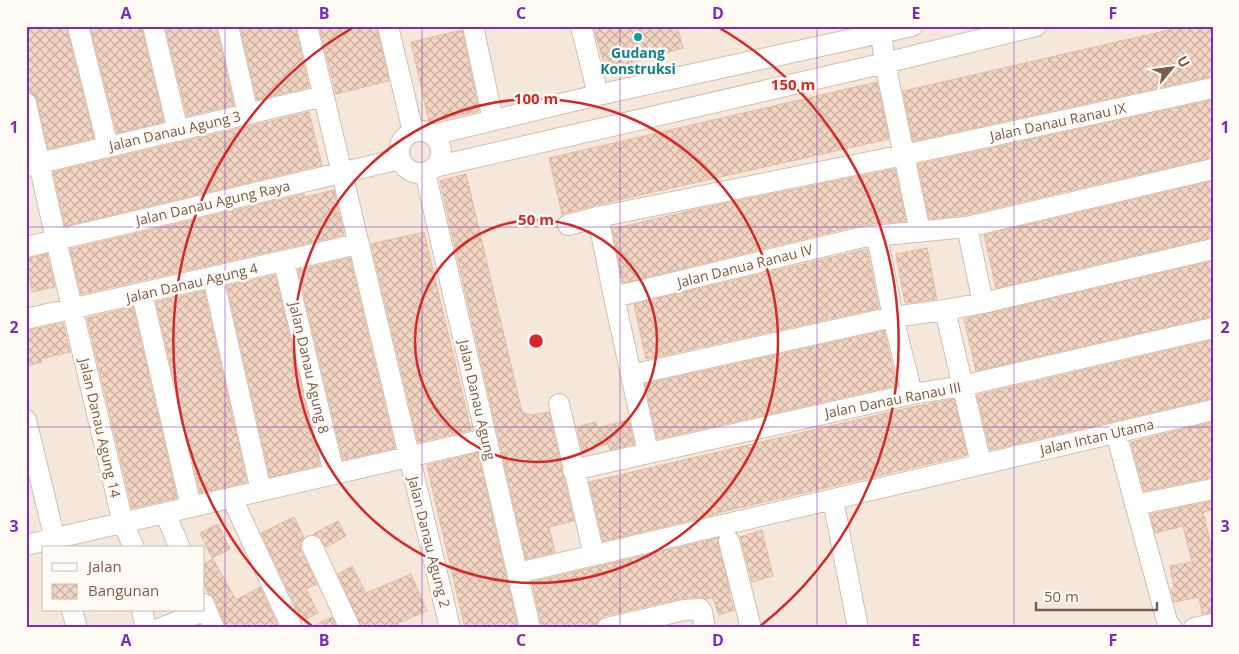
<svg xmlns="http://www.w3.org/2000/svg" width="1239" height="654" font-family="'Open Sans',sans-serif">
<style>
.residential{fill:#f5e8da;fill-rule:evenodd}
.building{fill:url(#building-cross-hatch);stroke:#e6bba3}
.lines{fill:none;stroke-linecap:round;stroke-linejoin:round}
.minor-casing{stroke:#d1beb0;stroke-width:22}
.minor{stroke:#fff;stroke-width:20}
.grid{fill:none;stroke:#7b2cbf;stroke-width:1;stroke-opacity:0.55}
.ring{fill:none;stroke:#d62828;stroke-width:2.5}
.culture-dot{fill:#0f9aa8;stroke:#fffaf3;stroke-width:2}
.labels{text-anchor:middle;stroke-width:5;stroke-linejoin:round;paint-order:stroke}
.culture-label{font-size:14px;font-weight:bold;fill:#0d838f;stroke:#fffaf3}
.street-label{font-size:14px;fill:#7a5c4d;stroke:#fffaf3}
.centre{fill:#d62828;stroke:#fffaf3;stroke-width:2.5}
.ring-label{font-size:15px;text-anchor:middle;font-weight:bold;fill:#d62828;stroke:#fffaf3;stroke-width:5;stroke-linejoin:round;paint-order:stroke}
.neatline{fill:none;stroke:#7b2cbf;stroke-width:2}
.grid-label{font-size:16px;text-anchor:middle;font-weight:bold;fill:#7b2cbf}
</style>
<defs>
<pattern id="building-cross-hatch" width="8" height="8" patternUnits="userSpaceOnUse" patternTransform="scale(1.25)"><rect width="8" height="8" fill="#f3d5c3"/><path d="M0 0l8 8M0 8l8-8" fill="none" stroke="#cab0a1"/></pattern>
</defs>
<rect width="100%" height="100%" fill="#fdf6ec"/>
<!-- residential -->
<path class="residential" d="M26,26H1213V628H26ZM44,548H204V610H44Z"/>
<!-- building -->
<path class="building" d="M26,26H66L94,138L48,149L37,100L34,95L26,91Z
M90,26H141L164,122L117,133Z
M165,26H216L234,105L187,116Z
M240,26H295L309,87L257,100Z
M319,26H376L389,81L336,94Z
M593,26H677L683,48L606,70Z
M1186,26H1213V76L913,141L903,91Z
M462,30L479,111L429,122L411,42Z
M877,82L889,139L596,205L562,214L549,158Z
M1213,100V157L965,215L929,219L918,164Z
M309,112L322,165L65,226L53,172Z
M895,169L906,221L860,225L623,283L612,229L702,208Z
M466,174L522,412L531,415L549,412L574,521L549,527L555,552L526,559L440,181Z
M1213,181V237L996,288L984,235Z
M334,190L344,235L81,294L70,249L304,194L305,197Z
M424,232L471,430L418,442L371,244Z
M927,248L937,299L905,303L896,254Z
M867,249L879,308L646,359L634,304Z
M47,254L55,287L32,292L26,259Z
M350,258L395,448L343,460L298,270Z
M1213,261V316L976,371L964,319Z
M275,275L320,465L270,477L227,286Z
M204,291L247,482L200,493L156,302Z
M133,307L177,498L132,508L87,318Z
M63,323L70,352L41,359L42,362L26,366V331Z
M884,331L897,385L657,439L645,384Z
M1213,340V398L990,450L977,395Z
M954,399L967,455L717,513V514L603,541L589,482L912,407Z
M629,420L634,444L610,450L608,444L582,451L577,427L596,422L597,428Z
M1213,422V477L1144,491L1131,442Z
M478,453L518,628H465L434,496L427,465Z
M1213,501V510L1203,512L1213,553V612L1202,614L1199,597L1174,602L1171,589L1174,588L1170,566L1192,562L1183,526L1155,533L1150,514Z
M294,517L304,537L300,544L301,551L317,584L306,589L318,613L302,621L261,533Z
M338,521L346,536L326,547L319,537L313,534Z
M218,524L230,549L212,558L200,533Z
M762,530L773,576L752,582L740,537Z
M718,538L730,594H729L734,610L719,615L713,598L706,599L699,597L683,598L604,616L599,620L596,625L584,628H542L532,582Z
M213,559L236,600L260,587L279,628H226L215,599L209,594L204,583V564Z
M352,566L366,593L411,574L427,611L398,623L400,628H362L338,574Z
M332,617L337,628H309Z"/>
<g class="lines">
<defs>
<path id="minor" d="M78,26L108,147
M153,26L178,131
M228,26L248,114
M307,26L450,628
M388,26L413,132
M473,26L493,120
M581,26L598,95
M881,34L885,63L920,232
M26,103L56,240L123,523L134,548
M399 152a21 21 0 1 1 42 0a21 21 0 1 1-42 0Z
M432,135L598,95L912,26
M27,166L324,96
M434,167L885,63L1036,26
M425,172L530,628
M598,217L614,297L648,452
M568,225L598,217L904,155L1213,88
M967,227L983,303
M877,236L893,317L912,394
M26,247L400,159
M284,262L334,474
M213,277L261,491
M142,294L191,507
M614,297L863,237L967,227L1213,169
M945,310L981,464
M26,319L358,244
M631,375L893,317L945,310L983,303L1213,249
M559,404L594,555
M26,420L57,548
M1116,433L1167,621L1172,628
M573,470L912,394L962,386L1213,328
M232,498L292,628
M833,500L858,628
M1135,505L1213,489
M165,513L180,548
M729,541L751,628
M26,545L486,439
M312,546L350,628
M518,573L1213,410
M204,604L214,628
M72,610L77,628
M142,610L146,628
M161,628L201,612
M607,628L684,610L700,609L702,612L705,628
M1194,628L1213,624"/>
</defs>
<!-- minor casing -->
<use href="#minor" class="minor-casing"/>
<!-- minor -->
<use href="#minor" class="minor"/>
</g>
<!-- grid -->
<path class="grid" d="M225,26V628M422,26V628M620,26V628M817,26V628M1014,26V628M26,227H1213M26,427H1213"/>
<!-- distance rings -->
<g class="ring">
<circle cx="536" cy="341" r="121"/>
<circle cx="536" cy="341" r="242"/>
<path d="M313 627A363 363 0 0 1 354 27M718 27A363 363 0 0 1 759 627"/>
</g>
<!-- markers -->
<circle class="culture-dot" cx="638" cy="37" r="5"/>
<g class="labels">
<!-- culture labels -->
<g class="culture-label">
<text x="638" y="58">Gudang<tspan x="638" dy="16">Konstruksi</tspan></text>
</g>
<!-- street labels -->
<g class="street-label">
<text transform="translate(1058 122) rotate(-12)" y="5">Jalan Danau Ranau IX</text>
<text transform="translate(175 131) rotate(-13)" y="5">Jalan Danau Agung 3</text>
<text transform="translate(213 203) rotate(-13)" y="5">Jalan Danau Agung Raya</text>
<text transform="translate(745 266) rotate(-14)" y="5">Jalan Danua Ranau IV</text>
<text transform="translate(192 283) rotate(-13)" y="5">Jalan Danau Agung 4</text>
<text transform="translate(309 368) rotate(77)" y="5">Jalan Danau Agung 8</text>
<text transform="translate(477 400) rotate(77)" y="5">Jalan Danau Agung</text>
<text transform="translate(893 400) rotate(-11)" y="5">Jalan Danau Ranau III</text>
<text transform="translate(100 428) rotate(77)" y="5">Jalan Danau Agung 14</text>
<text transform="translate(1097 437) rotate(-13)" y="5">Jalan Intan Utama</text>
<text transform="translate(429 542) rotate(76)" y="5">Jalan Danau Agung 2</text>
</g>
</g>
<circle cx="536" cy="341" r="8" class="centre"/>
<g class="ring-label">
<text x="793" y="90">150 m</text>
<text x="536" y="104">100 m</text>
<text x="536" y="225">50 m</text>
</g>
<!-- border -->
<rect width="1239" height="654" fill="none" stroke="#fffaf3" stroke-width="55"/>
<!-- legend -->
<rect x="42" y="546" width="162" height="65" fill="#fffaf3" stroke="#cabbb1"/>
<rect x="52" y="563" width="25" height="8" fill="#ffffff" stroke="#cabbb1"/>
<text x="88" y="572" font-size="15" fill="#7a5c4d">Jalan</text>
<rect x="52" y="584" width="25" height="15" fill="url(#building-cross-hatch)" stroke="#cabbb1"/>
<text x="88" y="596" font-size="15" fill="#7a5c4d">Bangunan</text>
<!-- north arrow -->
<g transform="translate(1172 68) rotate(61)" stroke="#fffaf3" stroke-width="4" paint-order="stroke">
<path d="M0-4L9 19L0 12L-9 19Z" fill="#7a5c4d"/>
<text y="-8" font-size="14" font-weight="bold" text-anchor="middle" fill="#7a5c4d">U</text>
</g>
<!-- scale -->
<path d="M1036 602v8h121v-8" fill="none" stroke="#7a5c4d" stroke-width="2.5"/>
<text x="1044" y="602" font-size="15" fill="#7a5c4d" stroke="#fffaf3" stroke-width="4" paint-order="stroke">50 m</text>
<rect x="28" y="28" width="1184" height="598" class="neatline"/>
<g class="grid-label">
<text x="126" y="19">A</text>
<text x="324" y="19">B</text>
<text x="521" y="19">C</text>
<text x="718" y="19">D</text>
<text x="916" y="19">E</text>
<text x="1113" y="19">F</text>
<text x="14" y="133">1</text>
<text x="1225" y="133">1</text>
<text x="14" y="333">2</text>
<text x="1225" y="333">2</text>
<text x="14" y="532">3</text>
<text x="1225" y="532">3</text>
<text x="126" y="646">A</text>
<text x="324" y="646">B</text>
<text x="521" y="646">C</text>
<text x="718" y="646">D</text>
<text x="916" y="646">E</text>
<text x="1113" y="646">F</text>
</g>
</svg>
